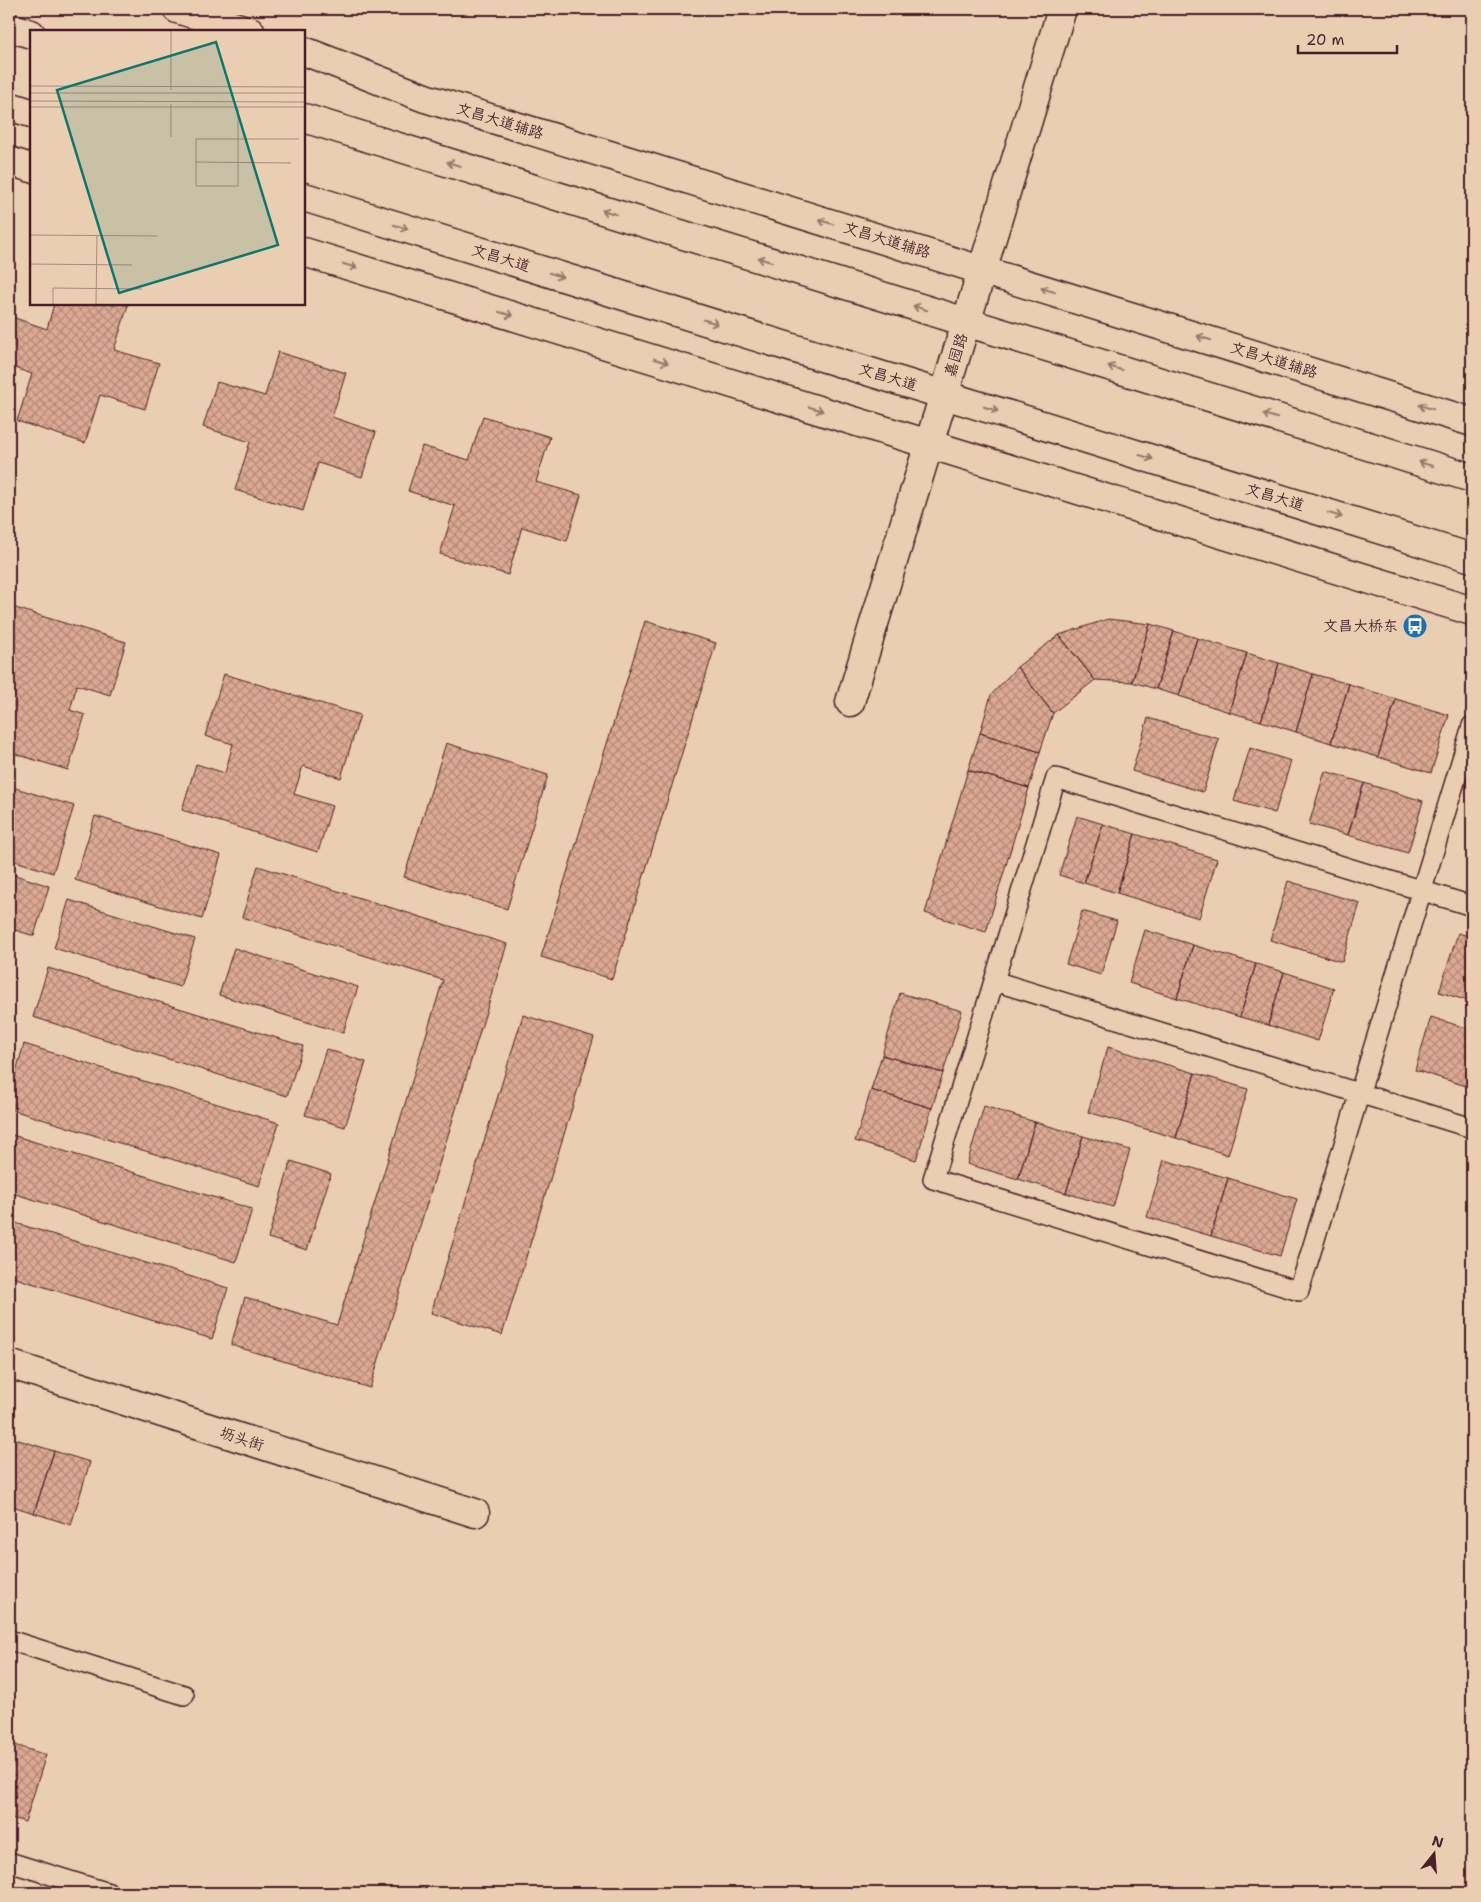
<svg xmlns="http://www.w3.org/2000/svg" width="1481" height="1902" font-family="'Shantell Sans','LXGW WenKai TC',sans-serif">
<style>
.building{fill:url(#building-cross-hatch);stroke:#4a1f2b}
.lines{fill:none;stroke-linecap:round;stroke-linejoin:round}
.lane-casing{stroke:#4a1f2b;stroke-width:22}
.street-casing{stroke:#4a1f2b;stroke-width:31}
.secondary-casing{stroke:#4a1f2b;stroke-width:31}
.primary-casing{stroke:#4a1f2b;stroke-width:31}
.lane{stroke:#eaceb1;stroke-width:19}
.street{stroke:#eaceb1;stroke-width:28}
.secondary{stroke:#eaceb1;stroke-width:28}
.primary{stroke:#eaceb1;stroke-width:28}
.oneway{stroke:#9a766e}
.labels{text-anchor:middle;stroke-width:5;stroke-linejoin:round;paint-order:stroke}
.street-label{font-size:15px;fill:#4a1f2b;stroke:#eaceb1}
.poi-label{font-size:15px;fill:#4a1f2b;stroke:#eaceb1;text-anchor:end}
.inset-road{fill:none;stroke:#aa887b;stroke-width:1}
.view{fill:#0f766e;fill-opacity:0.15;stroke:#0f766e;stroke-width:2.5}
.inset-edge{fill:none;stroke:#4a1f2b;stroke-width:2.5}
</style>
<defs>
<pattern id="building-cross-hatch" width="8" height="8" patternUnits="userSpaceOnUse" patternTransform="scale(1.25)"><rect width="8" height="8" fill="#dba992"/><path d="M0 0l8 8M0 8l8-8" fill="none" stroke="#b48977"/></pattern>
</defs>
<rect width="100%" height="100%" fill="#eaceb1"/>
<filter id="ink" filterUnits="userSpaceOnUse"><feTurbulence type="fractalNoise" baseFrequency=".02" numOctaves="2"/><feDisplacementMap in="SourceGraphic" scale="10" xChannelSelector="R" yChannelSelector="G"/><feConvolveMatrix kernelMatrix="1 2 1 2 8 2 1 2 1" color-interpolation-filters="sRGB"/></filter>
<g filter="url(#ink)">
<!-- building -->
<path class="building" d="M54,304H122L128,305L114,350L159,363L145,409L100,395L85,443L17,421L32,374L9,366V316L47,329Z
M278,352L346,373L332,417L376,432L362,477L318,463L303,511L235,490L250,442L203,427L217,382L265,396Z
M483,416L550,437L536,482L581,495L567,541L522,527L508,575L440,554L455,506L408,491L422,446L469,460Z
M9,606L126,642L110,695L77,685L70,710L85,715L68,770L9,752Z
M1108,619L1150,624L1132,682L1095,680L1059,635Z
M645,621L716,643L612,979L541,957Z
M1150,624L1174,631L1156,689L1132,682Z
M1174,631L1197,638L1179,696L1156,689Z
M1059,635L1095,680L1053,713L1017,667Z
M1197,638L1247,653L1229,712L1179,696Z
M1247,653L1279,663L1261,721L1229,712Z
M1279,663L1313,674L1296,732L1261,721Z
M1017,667L1053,713L1040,752L980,733L991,695Z
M224,674L360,715L341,778L303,766L294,794L332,806L318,852L182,810L196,764L225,773L233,744L205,736Z
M1313,674L1349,684L1331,743L1296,732Z
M1349,684L1396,699L1378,757L1331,743Z
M1396,699L1449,715L1431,773L1378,757Z
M1148,718L1219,739L1203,792L1132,771Z
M980,733L1040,752L1029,788L968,770Z
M446,743L548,775L507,909L404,877Z
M1250,748L1291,761L1275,813L1234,801Z
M968,770L1029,788L986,932L925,913Z
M1325,771L1364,783L1348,835L1309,824Z
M1364,783L1423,801L1408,853L1348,835Z
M9,786L74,806L53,873L9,859V831L11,824L9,823Z
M95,816L221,855L202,919L75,880Z
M1077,816L1103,824L1084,883L1059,875Z
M1103,824L1135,834L1117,893L1084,883Z
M1135,834L1217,859L1199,918L1117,893Z
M258,866L507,944L370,1388L231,1345L245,1297L337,1325L443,980L242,917Z
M9,873L49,886L34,936L9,928Z
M1288,881L1360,903L1342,962L1270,940Z
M69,900L195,939L180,987L54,948Z
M1082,911L1117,921L1101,975L1066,964Z
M1145,930L1193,945L1177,998L1129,983Z
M1458,933L1472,937V1002L1439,992Z
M1193,945L1256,964L1240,1017L1177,998Z
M234,948L358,987L343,1033L219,995Z
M1256,964L1284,972L1268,1025L1240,1017Z
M48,968L303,1046L287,1096L33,1017Z
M1284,972L1334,988L1318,1041L1268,1025Z
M900,993L962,1011L943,1073L882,1055Z
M523,1015L594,1037L502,1335L431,1313Z
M1431,1017L1472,1030V1065L1466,1086L1415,1070Z
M24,1044L279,1123L259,1186L9,1109V1095Z
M1108,1047L1195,1073L1176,1138L1088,1112Z
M326,1049L366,1062L345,1127L305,1115Z
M882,1055L943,1073L932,1108L871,1090Z
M1472,1065V1088L1466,1086Z
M1195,1073L1248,1089L1228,1155L1176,1138Z
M871,1090L932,1108L916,1160L855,1141Z
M984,1106L1035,1122L1018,1179L967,1164Z
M1035,1122L1083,1136L1066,1193L1018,1179Z
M9,1134L252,1209L236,1262L9,1192Z
M1083,1136L1130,1150L1113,1207L1066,1193Z
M1164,1160L1228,1178L1211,1236L1147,1217Z
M291,1161L331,1174L307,1250L268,1238Z
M1228,1178L1297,1199L1280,1256L1211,1236Z
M9,1221L228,1288L212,1339L9,1276Z
M9,1437L54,1451L34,1513L9,1505Z
M54,1451L90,1462L71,1525L34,1513Z
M9,1743L46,1755L25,1822L9,1817Z"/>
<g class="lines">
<defs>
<path id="lane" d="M1472,906L1056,778L994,981L1472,1128
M994,981L933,1179L1299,1291L1472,726
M9,1640L184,1695
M9,1862L109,1893"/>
<path id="street" d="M850,702L1062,9
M9,1364L475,1513"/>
<path id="secondary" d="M177,9L250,31
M304,51L425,98L1472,422
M9,161L31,168
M304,252L1472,611"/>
<path id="primary" d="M9,27L31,34
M9,106L31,113
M304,118L1472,478
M304,197L1472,558"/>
</defs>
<!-- lane casing -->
<use href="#lane" class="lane-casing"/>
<!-- street casing -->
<use href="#street" class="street-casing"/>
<!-- secondary casing -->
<use href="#secondary" class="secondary-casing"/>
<!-- primary casing -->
<use href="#primary" class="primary-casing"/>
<!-- lane -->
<use href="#lane" class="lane"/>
<!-- street -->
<use href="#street" class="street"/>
<!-- secondary -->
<use href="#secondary" class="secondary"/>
<!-- primary -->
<use href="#primary" class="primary"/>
</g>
<!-- one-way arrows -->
<defs><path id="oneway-shaft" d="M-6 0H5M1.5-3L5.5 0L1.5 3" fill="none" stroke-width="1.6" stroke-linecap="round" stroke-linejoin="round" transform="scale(1.25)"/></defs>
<g class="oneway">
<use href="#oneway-shaft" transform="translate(454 164) rotate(-163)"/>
<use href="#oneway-shaft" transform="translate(609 212) rotate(-163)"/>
<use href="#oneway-shaft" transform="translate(826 222) rotate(-163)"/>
<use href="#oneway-shaft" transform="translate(401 227) rotate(17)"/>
<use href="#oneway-shaft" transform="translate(765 260) rotate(-163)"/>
<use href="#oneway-shaft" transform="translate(350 266) rotate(17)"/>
<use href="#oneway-shaft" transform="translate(556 275) rotate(17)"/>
<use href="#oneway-shaft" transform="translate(1048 290) rotate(-163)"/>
<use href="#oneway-shaft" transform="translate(920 308) rotate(-163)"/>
<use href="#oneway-shaft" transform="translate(506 314) rotate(17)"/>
<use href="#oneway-shaft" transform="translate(711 322) rotate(17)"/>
<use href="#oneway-shaft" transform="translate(1204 338) rotate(-163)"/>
<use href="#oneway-shaft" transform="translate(661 361) rotate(17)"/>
<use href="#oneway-shaft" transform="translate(1115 368) rotate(-163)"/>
<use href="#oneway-shaft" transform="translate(1426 407) rotate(-163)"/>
<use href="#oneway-shaft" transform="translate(816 409) rotate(17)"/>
<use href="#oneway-shaft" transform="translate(991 409) rotate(17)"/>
<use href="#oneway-shaft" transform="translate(1270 416) rotate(-163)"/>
<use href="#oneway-shaft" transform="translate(1146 457) rotate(17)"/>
<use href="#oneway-shaft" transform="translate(1426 464) rotate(-163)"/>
<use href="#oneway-shaft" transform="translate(1335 515) rotate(17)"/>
</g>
</g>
<!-- icons -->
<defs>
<symbol id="bus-disc" viewBox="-11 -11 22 22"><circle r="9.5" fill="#1f6fb2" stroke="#eaceb1"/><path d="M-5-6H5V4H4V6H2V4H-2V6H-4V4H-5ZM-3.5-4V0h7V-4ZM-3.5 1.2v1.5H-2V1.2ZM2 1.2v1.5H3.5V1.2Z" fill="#fff"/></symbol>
</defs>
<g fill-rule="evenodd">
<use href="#bus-disc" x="1401" y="612" width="28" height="28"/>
</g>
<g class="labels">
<!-- street labels -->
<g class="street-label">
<text transform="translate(500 121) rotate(17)" y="5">文昌大道辅路</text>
<text transform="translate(887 240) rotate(17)" y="5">文昌大道辅路</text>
<text transform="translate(501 258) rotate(17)" y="5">文昌大道</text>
<text transform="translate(956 355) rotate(-73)" y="5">嘉园路</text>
<text transform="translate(1274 360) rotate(17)" y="5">文昌大道辅路</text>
<text transform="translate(888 377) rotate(17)" y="5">文昌大道</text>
<text transform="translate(1275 497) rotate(17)" y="5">文昌大道</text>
<text transform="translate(242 1439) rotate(18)" y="5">坜头街</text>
</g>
<!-- poi labels -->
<g class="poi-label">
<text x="1398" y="631">文昌大桥东</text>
</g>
</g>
<!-- overview -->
<g transform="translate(30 30)">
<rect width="275" height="275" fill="#eaceb1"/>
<path class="inset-road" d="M0,56L275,57M141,60V1M0,63H275M0,71L275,72M0,77H275M141,107V74M166,132V156H208V77M261,133L166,132V109H269M0,205L127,206M0,234L102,235M23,274V258L112,259M66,274L67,206"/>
<path class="view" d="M186,12L248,215L89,263L27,60Z"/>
<rect width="275" height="275" class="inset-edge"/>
</g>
<!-- margin -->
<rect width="1481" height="1902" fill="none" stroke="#eaceb1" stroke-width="30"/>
<rect x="15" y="15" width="1451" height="1872" fill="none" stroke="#4a1f2b" stroke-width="2" filter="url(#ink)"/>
<!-- north arrow -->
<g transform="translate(1434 1854) rotate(17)" stroke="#eaceb1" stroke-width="4" paint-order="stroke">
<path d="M0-4L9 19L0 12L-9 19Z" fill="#4a1f2b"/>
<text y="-8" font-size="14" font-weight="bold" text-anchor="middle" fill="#4a1f2b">N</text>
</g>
<!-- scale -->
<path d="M1298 45v8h99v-8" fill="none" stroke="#4a1f2b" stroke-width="2.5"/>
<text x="1306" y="45" font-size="15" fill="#4a1f2b" stroke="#eaceb1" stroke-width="4" paint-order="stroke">20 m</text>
</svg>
